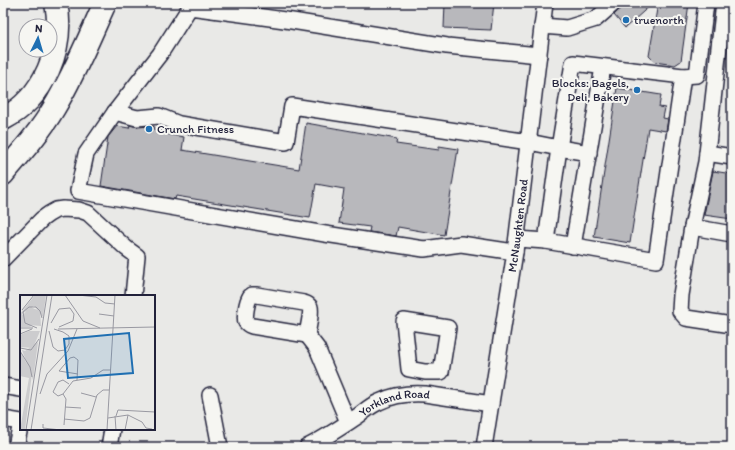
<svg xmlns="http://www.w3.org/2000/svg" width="735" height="450" font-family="Itim,sans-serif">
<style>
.building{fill:#b8b8bc;stroke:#22223b}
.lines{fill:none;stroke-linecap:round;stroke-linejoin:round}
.minor-casing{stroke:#22223b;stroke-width:18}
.highway-casing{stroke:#22223b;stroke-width:25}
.minor{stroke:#f6f6f2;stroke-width:15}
.highway{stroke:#f6f6f2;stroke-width:22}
.poi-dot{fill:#1f6fb2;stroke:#f6f6f2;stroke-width:1.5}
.labels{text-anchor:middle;stroke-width:4;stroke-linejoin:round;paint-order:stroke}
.poi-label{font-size:12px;fill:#22223b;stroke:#f6f6f2;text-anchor:start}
.street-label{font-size:12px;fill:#22223b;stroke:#f6f6f2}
.inset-road{fill:none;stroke:#9999a2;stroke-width:1}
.view{fill:#1f6fb2;fill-opacity:0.15;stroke:#1f6fb2;stroke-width:2}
.inset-edge{fill:none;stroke:#22223b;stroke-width:2}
</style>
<rect width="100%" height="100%" fill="#e9e9e7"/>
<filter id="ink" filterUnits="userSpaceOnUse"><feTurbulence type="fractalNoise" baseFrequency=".025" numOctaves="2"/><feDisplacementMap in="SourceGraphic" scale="8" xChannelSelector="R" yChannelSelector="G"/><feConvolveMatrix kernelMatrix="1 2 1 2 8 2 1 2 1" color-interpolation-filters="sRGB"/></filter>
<g filter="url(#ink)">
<!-- building -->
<path class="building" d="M445,3H494L491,30L444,28Z
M623,3H653L625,28L614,15L620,9L622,6Z
M658,3H689L681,61L675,65L655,62L649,56Z
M617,88L661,95L659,107L665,108L663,118L668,119L666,131L648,128L630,243L594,237Z
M306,123L397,139L396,144L439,150V146L458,149L444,235L398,227L396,236L369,232L370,227L339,223L344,189L316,184L310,218L176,196L175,199L101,186L108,137L117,126L129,128L130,125L138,127L150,126L155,127L154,129L165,131V134L184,137L182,150L299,169Z
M713,171L732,174V219L704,215Z"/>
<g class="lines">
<defs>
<g id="minor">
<path d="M724,3L706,162L692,227L681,295L680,311L686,318L732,325"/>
<path d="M542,26L567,28L596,19L614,3"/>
<path d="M683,76L697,75L706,3"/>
<path d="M115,112L137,118L159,116L179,124L286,142L292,106L529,142L559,148L546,241"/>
<path d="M707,153L732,157"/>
<path d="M692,227L732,234"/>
<path d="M517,239L546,241L656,260L683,76L573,63L559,148L589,153"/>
<path d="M573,246L603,67"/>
<path d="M515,252L461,244L424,249L325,234L78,191L86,154L115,112L160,54L190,7L292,21L447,46L539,55"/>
<path d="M3,259L42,219L49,214L56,210L63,209L79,210L88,213L126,248L137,256L133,296"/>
<path d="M252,295H257L304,303C307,304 308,304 310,307C312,312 308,328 307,335L252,326C249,325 248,325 246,322C244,318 247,301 250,297C250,296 251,296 252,295Z"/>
<path d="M404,321L448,328L441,372H425L409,369Z"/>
<path d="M307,335L314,344L317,348L348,422"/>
<path d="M3,386L21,389"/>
<path d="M210,395L220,447"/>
<path d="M3,419L21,422L16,447"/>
<path d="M109,447L112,429"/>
<path id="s1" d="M307,447C325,438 341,427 358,416C365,411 371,405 379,402C393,395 409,393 425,394L491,404"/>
<path id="s2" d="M484,447L515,252L545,3"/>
</g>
<path id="highway" d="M3,119C44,98 65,48 56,3
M3,174C21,153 40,132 54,108C74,75 89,38 105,3"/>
</defs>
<!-- minor casing -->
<use href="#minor" class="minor-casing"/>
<!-- highway casing -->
<use href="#highway" class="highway-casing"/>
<!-- minor -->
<use href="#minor" class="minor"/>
<!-- highway -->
<use href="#highway" class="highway"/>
</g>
</g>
<!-- markers -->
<g class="poi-dot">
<circle cx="626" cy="20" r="4"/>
<circle cx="637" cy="90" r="4"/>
<circle cx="149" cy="129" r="4"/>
</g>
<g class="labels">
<!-- poi labels -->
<g class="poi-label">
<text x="634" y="24">truenorth</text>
<text x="629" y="87" text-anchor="end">Blocks: Bagels,<tspan x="629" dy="14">Deli, Bakery</tspan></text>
<text x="157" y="133">Crunch Fitness</text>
</g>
<!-- street labels -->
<g class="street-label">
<text dy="4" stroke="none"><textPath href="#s2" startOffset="224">McNaughten Road</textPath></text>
<text dy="4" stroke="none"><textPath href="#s1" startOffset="100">Yorkland Road</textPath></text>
</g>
</g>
<!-- overview -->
<g transform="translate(20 295)">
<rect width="135" height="135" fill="#e9e9e7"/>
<path d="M15,0H26L23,22L14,11L2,19L11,32H0V19ZM10,12L20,16L21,31L9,30L3,20ZM9,36H20L13,53L0,52V40ZM18,47L13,85L2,55L5,56ZM0,56L12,78L5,135H0L9,83L0,81Z" fill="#ccccce"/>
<path class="inset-road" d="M45,0L63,26L80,33M58,0L76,2L85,8L95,9M2,15L14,0M79,19L94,21M31,28L39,14L50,13L54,19L53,26L39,32M0,33H13M17,33L5,28L3,17L9,12H16L20,16L22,23M38,34L135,32M29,36L33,52L38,56L45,55L49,49V41L43,37L34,34M0,39L12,34M0,53L11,55L19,44M0,56L10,72L12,82M57,85L58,65L54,62L50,63L39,76L58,79M61,98L76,102M20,99L27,79L48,56L57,34M43,99L53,86L71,83L83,75H91M43,99L38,101L33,97L38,87L43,85L49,89M43,99L46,104L44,130M45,112L61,113M95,121L96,135M96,121L98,115L135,117M88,123L108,120L122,127L126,133L132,134M44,124L64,126L70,123L77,100L83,95H89M23,129V133L41,135M6,135L27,0M11,135L32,0M87,135L95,0M105,135L108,120"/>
<path class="view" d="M109,38L113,78L48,83L44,44Z"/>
<rect width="135" height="135" class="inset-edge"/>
</g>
<!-- margin -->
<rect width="735" height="450" fill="none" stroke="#f6f6f2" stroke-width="16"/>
<rect x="8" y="8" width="719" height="434" fill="none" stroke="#22223b" stroke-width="1.5" filter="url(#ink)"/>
<!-- north arrow -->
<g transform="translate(38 38) rotate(5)"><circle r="19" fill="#f6f6f2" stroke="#a1a1a9"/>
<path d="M0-3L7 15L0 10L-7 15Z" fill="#1f6fb2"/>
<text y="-6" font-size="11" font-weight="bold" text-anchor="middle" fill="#22223b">N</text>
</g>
</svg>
